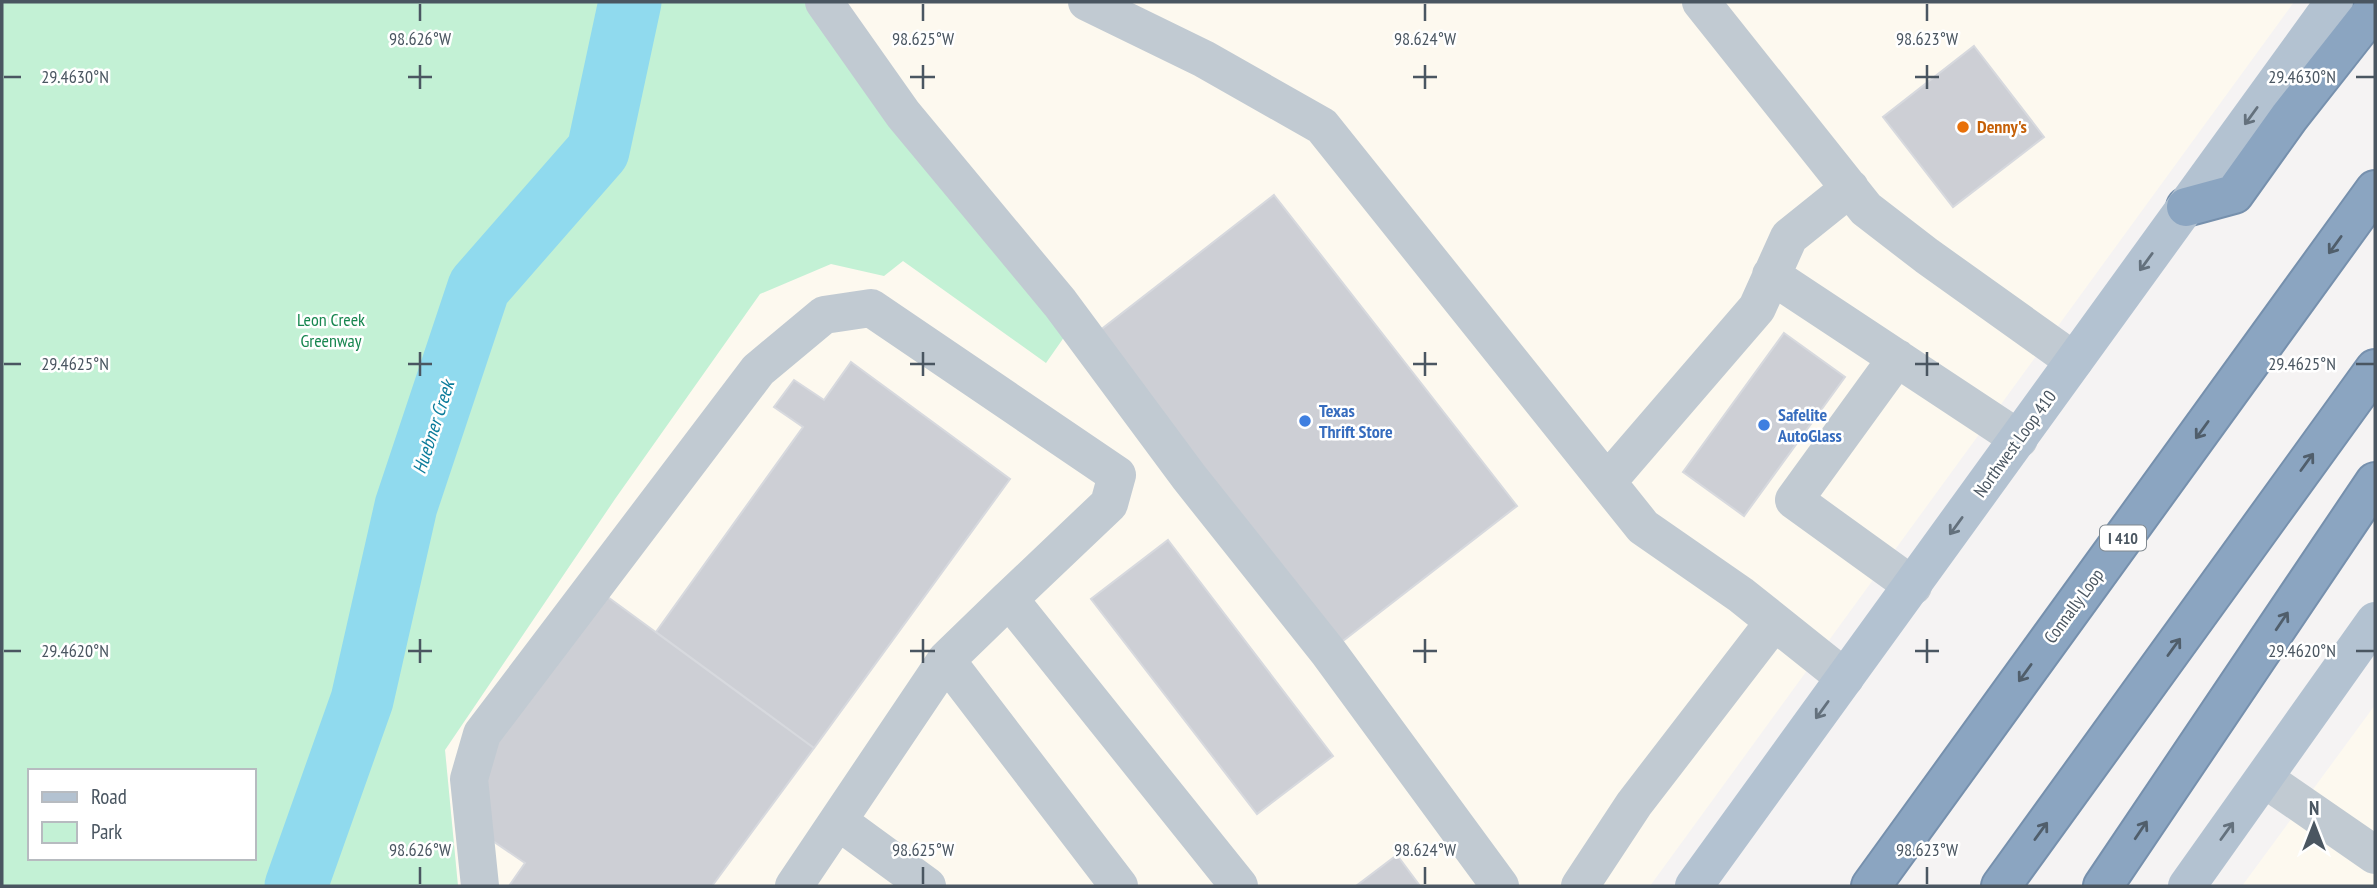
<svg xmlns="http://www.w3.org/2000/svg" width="2377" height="888" font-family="'PT Sans Narrow',sans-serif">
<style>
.commercial{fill:#fdf9ef}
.green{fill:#c3f1d5;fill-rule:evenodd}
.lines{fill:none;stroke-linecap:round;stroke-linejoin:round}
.river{stroke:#90daee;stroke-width:63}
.building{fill:#cdcfd5;stroke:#d7d9de;stroke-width:2}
.highway-casing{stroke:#7690ad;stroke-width:42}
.minor{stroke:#c1cad2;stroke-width:38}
.major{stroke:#b3c2d1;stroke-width:38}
.highway{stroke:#8ba5c1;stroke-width:38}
.oneway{stroke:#64717d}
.oneway2{stroke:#505e6b}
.ticks{fill:none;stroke:#4a5661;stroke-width:2.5}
.food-dot{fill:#e8710a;stroke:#fff;stroke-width:2.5}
.shop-dot{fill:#3f7fe0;stroke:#fff;stroke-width:2.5}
.labels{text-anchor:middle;stroke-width:5;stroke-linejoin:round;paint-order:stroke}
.shield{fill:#fff;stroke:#808990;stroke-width:2}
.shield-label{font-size:16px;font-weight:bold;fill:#4a5661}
.food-label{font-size:18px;font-weight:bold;fill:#c56008;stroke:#fff;text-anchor:start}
.park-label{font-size:18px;fill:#17864f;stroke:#fff}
.shop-label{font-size:18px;font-weight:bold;fill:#366cbe;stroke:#fff;text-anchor:start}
.street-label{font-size:18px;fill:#4a5661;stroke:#fff}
.water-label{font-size:19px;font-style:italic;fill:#0c7c9b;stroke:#fff}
.ticks-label{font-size:18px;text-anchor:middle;fill:#4a5661;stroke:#fff;stroke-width:5;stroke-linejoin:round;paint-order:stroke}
</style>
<rect width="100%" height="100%" fill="#f5f3f3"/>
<!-- commercial -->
<path class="commercial" d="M777,2H2294L1650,886H458L445,750L615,499Z
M2375,705V886H2242Z"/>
<!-- green -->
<path class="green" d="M2,2H808L1067,333L1046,363L903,261L884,276L831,264L760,294L615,499L445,750L458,886H2ZM30,771H254V858H30Z"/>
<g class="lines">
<!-- river -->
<path class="river" d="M296,886L362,700L406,506L479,287L598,151L630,2"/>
</g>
<!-- building -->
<path class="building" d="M1974,46L2044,137L1953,207L1883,117Z
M1274,195L1517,506L1335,647L1094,335Z
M1784,333L1845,377L1744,516L1683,472Z
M851,362L1010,479L814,748L656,632L803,427L774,407L794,380L824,400Z
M1168,540L1333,756L1257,814L1091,599Z
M605,595L814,748L712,886H509L525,863L484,835L473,768Z
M1397,855L1420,886H1356Z"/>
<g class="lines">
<defs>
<path id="highway" d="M2186,207L2234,194L2289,117L2375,8
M1871,886L2375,190
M2001,886L2375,369
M2103,886L2375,482"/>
</defs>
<!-- highway casing -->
<use href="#highway" class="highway-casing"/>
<!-- minor -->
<path class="minor" d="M824,2L903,114L1060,303L1189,477L1329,653L1500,886
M1087,2L1204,59L1322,126L1643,527L1741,595L1845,678
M1701,2L1866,209L1927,256L2074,361
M1771,275L2019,439
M1897,358L1794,500L1913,586
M1607,482L1757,308L1789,237L1850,188
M2265,779L2375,855
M838,821L927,886
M480,886L469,779L482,734L758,370L824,315L871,308L1117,475L1109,504L1009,599
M794,886L946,660
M1119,886L946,660L1009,599L1239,886
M1580,886L1634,804L1774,622"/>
<!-- major -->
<path class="major" d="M1694,886L2334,2
M2187,886L2375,621"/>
<!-- highway -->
<use href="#highway" class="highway"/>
</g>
<!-- one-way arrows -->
<defs><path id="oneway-shaft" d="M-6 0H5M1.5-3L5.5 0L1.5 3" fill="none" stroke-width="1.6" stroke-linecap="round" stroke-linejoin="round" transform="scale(1.75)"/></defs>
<g class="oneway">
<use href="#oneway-shaft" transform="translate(2251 116) rotate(126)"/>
<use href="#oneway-shaft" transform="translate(2146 262) rotate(126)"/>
<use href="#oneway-shaft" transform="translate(1956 526) rotate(126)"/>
<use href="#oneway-shaft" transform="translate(1822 710) rotate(126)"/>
<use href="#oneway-shaft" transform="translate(2227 831) rotate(-54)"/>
</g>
<g class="oneway2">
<use href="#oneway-shaft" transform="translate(2335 245) rotate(126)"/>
<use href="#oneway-shaft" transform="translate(2202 430) rotate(126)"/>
<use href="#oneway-shaft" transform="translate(2307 462) rotate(-54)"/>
<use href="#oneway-shaft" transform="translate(2282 621) rotate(-56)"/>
<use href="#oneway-shaft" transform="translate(2174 647) rotate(-54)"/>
<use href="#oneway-shaft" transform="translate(2025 673) rotate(126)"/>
<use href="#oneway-shaft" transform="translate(2141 830) rotate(-56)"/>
<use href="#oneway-shaft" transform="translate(2041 831) rotate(-54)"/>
</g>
<!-- ticks -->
<path class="ticks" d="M420,4V21M923,4V21M1425,4V21M1927,4V21M420,65V89M923,65V89M1425,65V89M1927,65V89M4,77H21M408,77H432M910,77H935M1413,77H1437M1915,77H1939M2356,77H2374M420,352V376M923,352V376M1425,352V376M1927,352V376M4,364H21M408,364H432M910,364H935M1413,364H1437M1915,364H1939M2356,364H2374M420,639V663M923,639V663M1425,639V663M1927,639V663M4,651H21M408,651H432M910,651H935M1413,651H1437M1915,651H1939M2356,651H2374M420,867V884M923,867V884M1425,867V884M1927,867V884"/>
<!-- markers -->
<circle class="food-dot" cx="1963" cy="127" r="7"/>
<g class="shop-dot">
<circle cx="1305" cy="421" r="7"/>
<circle cx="1764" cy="425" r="7"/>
</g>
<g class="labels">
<!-- shield labels -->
<rect class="shield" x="2100" y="525.5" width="46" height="25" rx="5"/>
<g class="shield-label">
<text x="2123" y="544">I 410</text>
</g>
<!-- food labels -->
<g class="food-label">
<text x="1977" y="133">Denny's</text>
</g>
<!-- park labels -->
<g class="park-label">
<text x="331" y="326">Leon Creek<tspan x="331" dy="21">Greenway</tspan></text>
</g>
<!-- shop labels -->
<g class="shop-label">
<text x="1319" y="417">Texas<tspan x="1319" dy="21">Thrift Store</tspan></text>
<text x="1778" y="421">Safelite<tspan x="1778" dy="21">AutoGlass</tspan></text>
</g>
<!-- street labels -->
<g class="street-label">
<text transform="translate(2015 444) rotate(-54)" y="6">Northwest Loop 410</text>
<text transform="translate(2074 606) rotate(-54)" y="6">Connally Loop</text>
</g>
<!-- water labels -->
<g class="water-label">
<text transform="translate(433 427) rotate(-72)" y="7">Huebner Creek</text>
</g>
</g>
<g class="ticks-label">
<text x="420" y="45">98.626°W</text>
<text x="923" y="45">98.625°W</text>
<text x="1425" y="45">98.624°W</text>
<text x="1927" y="45">98.623°W</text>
<text x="75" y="83">29.4630°N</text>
<text x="2302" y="83">29.4630°N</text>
<text x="75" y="370">29.4625°N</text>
<text x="2302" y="370">29.4625°N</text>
<text x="75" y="657">29.4620°N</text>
<text x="2302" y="657">29.4620°N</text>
<text x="420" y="856">98.626°W</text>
<text x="923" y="856">98.625°W</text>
<text x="1425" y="856">98.624°W</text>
<text x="1927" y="856">98.623°W</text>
</g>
<!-- border -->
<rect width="2377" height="888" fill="none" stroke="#4a5661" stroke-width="7"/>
<!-- legend -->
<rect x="28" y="769" width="228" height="91" fill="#ffffff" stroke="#b7bbc0" stroke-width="2"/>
<rect x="42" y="792" width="35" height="10" fill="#b3c2d1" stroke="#b7bbc0" stroke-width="2"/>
<text x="91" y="804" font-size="21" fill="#4a5661">Road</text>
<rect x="42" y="822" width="35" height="21" fill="#c3f1d5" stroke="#b7bbc0" stroke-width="2"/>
<text x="91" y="839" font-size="21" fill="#4a5661">Park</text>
<!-- north arrow -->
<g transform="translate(2314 825)" stroke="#ffffff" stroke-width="5" paint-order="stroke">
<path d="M0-5L12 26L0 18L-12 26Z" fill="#4a5661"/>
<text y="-10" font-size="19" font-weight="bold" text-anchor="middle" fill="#4a5661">N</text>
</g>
</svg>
